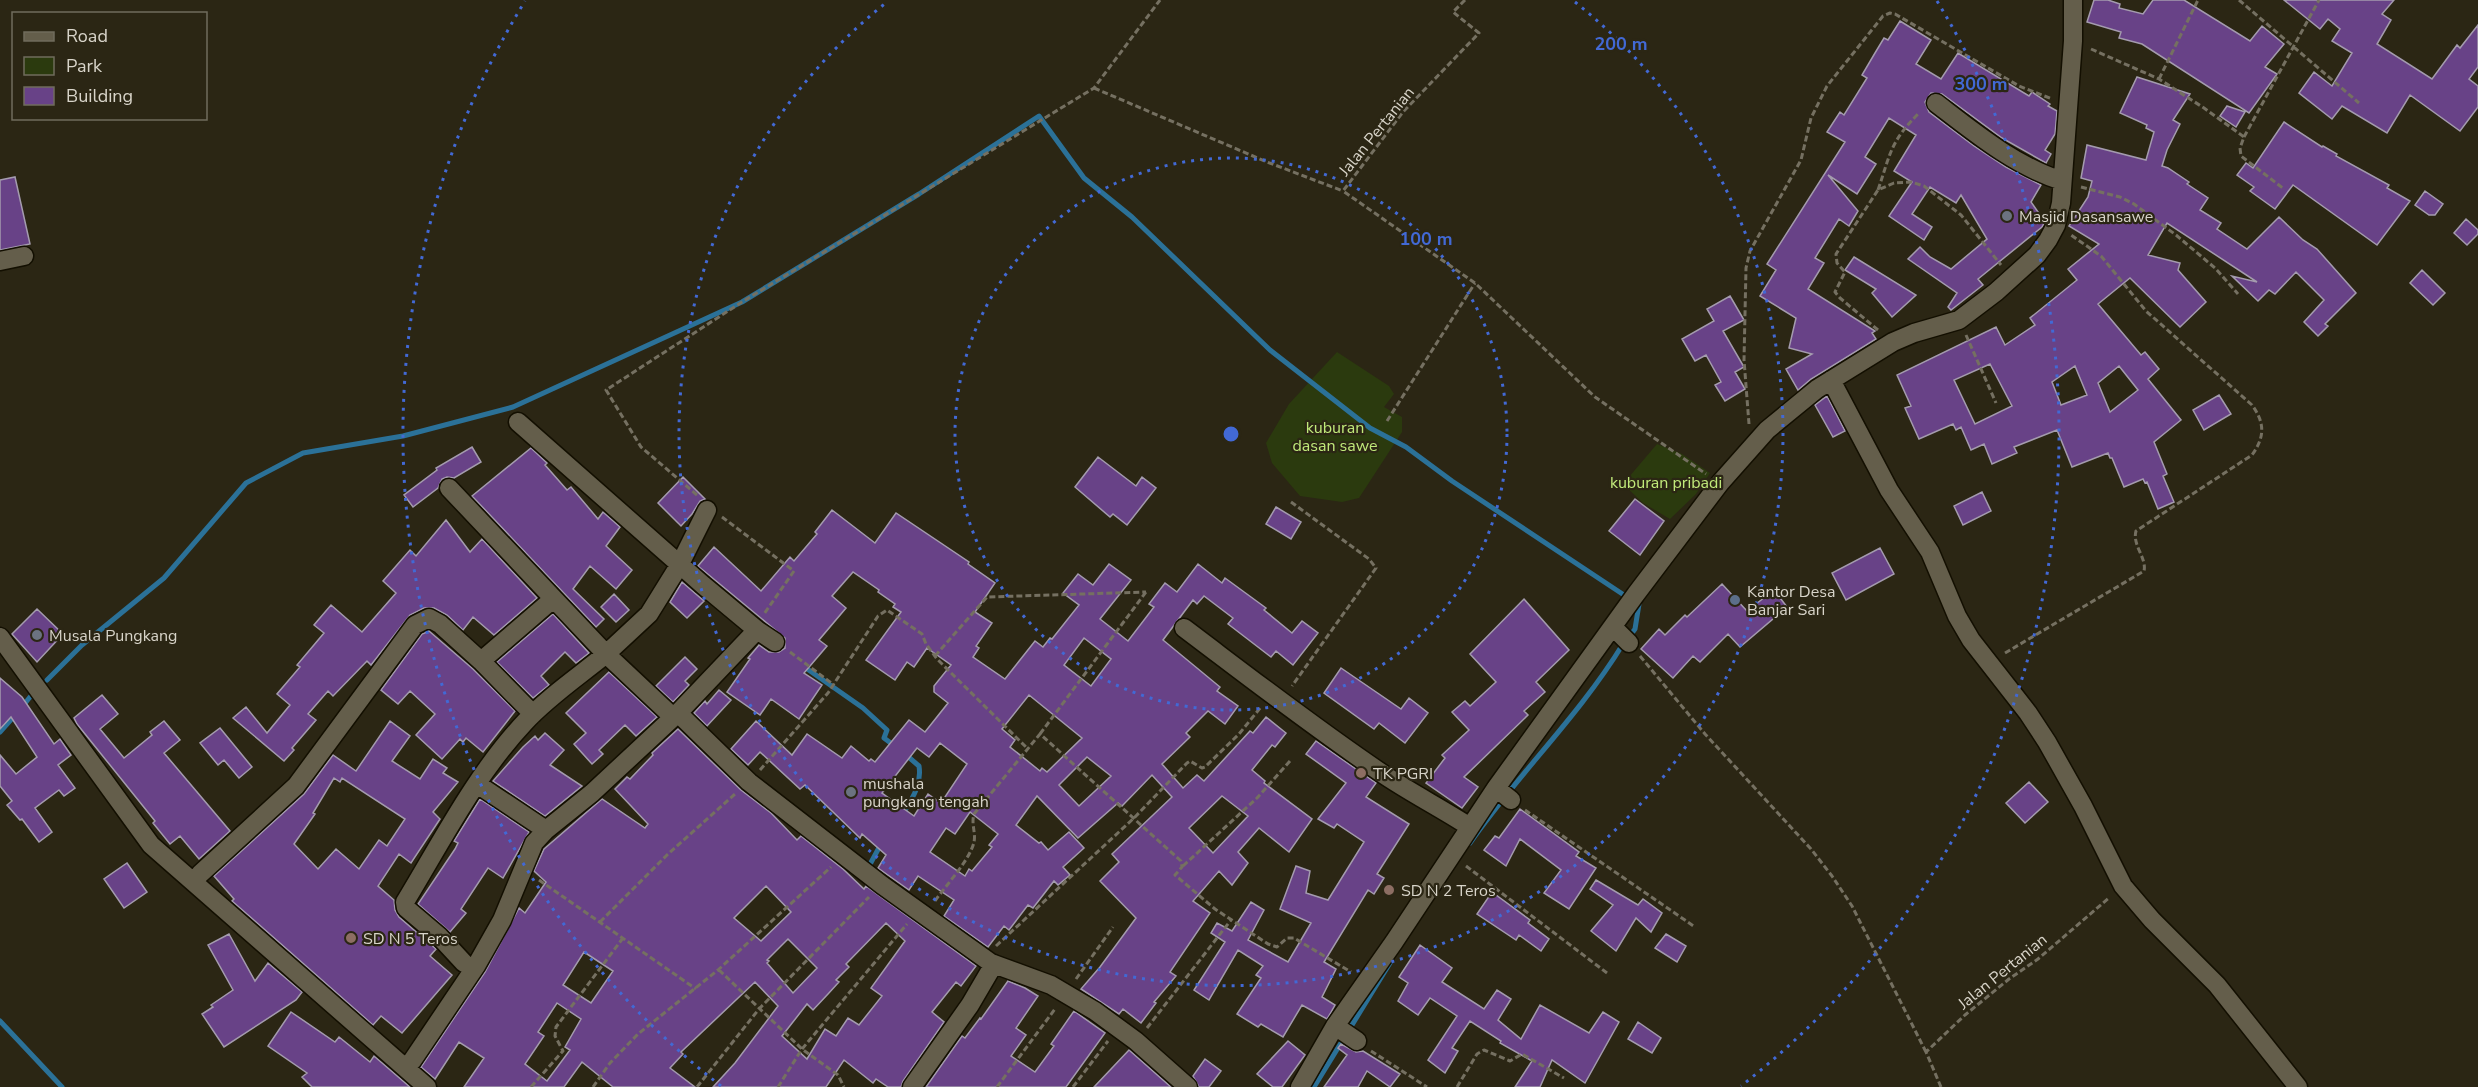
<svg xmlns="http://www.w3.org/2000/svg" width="2478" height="1087" font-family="'Nunito Sans',sans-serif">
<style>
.green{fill:#2b3a0e}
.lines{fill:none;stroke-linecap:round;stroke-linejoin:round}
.stream{stroke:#2b7198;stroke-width:5}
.building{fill:#684287;stroke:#a49bae;stroke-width:1.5;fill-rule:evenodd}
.minor-casing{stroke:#130f01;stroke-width:21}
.path{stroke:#757061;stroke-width:3;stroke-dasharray:6 3;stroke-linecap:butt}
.minor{stroke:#645e4b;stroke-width:18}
.ring{fill:none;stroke:#4269d5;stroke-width:3;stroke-dasharray:3 6}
.worship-dot{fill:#6b7280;stroke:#2b2614;stroke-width:2}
.service-dot{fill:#5c6f8a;stroke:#2b2614;stroke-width:2}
.education-dot{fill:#8d6e63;stroke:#2b2614;stroke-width:2}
.labels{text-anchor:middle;stroke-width:4.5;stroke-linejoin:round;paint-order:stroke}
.street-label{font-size:16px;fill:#d8d4c9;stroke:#2b2614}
.poi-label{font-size:16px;fill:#d8d4c9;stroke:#2b2614;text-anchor:start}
.park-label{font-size:16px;fill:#c0e97a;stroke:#2b2614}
.centre{fill:#4269d5;stroke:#2b2614;stroke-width:3}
.ring-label{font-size:18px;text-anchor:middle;font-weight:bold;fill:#4269d5;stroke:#2b2614;stroke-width:4.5;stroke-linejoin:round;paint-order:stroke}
</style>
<rect width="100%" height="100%" fill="#2b2614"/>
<!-- green -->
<path class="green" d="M1337,352L1389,386L1394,394L1384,407L1402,417V432L1359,498L1342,502L1300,496L1272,463L1266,443L1289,404Z
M1657,444L1682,454L1710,473L1696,494L1670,519L1643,503L1623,484Z"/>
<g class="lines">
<!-- stream -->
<path class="stream" d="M1629,637L1635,629L1639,604
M803,666L863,708L887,730L884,738L896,747
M47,680L82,645L164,578L246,483L303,453L403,436L513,407L742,302L919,194L1039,116L1084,178L1132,217L1270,350L1370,428L1406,447L1452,481L1630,599
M22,707L30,697
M0,732L16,714
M902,815C912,799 922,785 919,766L905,754
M1470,843C1518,774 1579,716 1623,644
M868,868L881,844
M0,1021L62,1087
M1314,1087L1390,963"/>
</g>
<!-- building -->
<path class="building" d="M2094,0H2108L2120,4L2119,8L2143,14L2153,0H2184L2250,41L2262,26L2284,44L2265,67L2277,74L2249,113L2142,44L2119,38L2121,32L2087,22Z
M2284,0H2394L2382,14L2391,20L2377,44L2432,79L2457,45L2460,48L2478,25V67L2469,79L2478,86V107L2460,131L2410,95L2387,133L2342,106L2332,119L2299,93L2314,72L2332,86L2352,53L2332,41L2340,29L2328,19L2320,29Z
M1900,21L1931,40L1916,64L1941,79L1958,53L2029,96L2032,92L2050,104L2048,106L2057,111L2055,134L2045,150L2051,154L2046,163L2002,138L1942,94L1931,93L1925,102L1929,112L1974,146L2006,167L2041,185L2031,202L2045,222L2042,227L1978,279L1983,285L1951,310L1948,307L1957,293L1908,259L1920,247L1930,257L1951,269L1987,239L1961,195L1956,203L1930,187L1912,214L1932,227L1924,240L1889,216L1912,182L1894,171L1916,135L1889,118L1865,157L1876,164L1857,194L1828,175L1858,211L1849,226L1839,219L1815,258L1824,263L1808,289L1875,331L1872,333L1876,339L1811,379L1798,390L1786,369L1812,354L1789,348L1796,318L1760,296L1776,270L1767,264L1845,142L1827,132L1840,112L1844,115L1867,78L1862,75L1875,53L1884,38L1888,40Z
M2137,77L2190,94L2173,120L2180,124L2167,150L2162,166L2168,168L2189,182L2187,184L2208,198L2200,210L2221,223L2217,229L2247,249L2279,217L2303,240L2317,249L2356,293L2325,324L2328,326L2318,336L2304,322L2324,300L2296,272L2275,294L2269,290L2258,301L2232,276L2257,282L2167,223L2148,255L2180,263L2178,270L2206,302L2180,327L2130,278L2098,304L2141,355L2145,352L2159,369L2148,379L2181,420L2154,442L2167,474L2163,476L2174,502L2158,509L2147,482L2145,483L2143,479L2124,487L2112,458H2110L2108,453L2072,467L2057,430L2014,447L2017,453L1992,464L1984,444L1971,450L1961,427L1956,430L1953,424L1919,439L1905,408L1911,406L1897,375L1996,327L2005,345L2035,325L2030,318L2077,280L2068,269L2099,244L2069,226L2088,197L2092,181L2081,178L2087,145L2146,160L2154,132L2146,128L2147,125L2120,113ZM1990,364L2012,406L1975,424L1954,380ZM2075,366L2087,395L2061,405L2052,382ZM2119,366L2138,390L2110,412L2098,383Z
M2227,106L2245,112L2236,127L2220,116Z
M2284,122L2322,147L2323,146L2337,154L2336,156L2389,185L2387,188L2410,201L2377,245L2293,185L2275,209L2250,191L2254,187L2237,175L2246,163L2253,168Z
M15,177L30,244L0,250V180Z
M2425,191L2443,204L2435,215H2429L2415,205Z
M2466,219L2478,230V234L2467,245L2454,233Z
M1854,257L1916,295L1892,317L1872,293L1876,289L1845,270Z
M2422,270L2445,293L2433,305L2410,283Z
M1730,296L1744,320L1723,331L1744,367L1735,372L1745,389L1725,401L1715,385L1721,382L1706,355L1695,361L1682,339L1714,321L1707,309Z
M2219,395L2231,414L2204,430L2193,410Z
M1827,396L1845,431L1833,437L1815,405Z
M472,447L481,462L454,478L447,477L442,479L438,488L413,507L404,495L437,470L436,468Z
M531,448L547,463L545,465L567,490L571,487L598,519L603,512L620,527L606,546L632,570L616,589L590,566L573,589L604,619L596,627L472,496Z
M1098,457L1136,486L1142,477L1156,488L1127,525L1113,514L1110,517L1075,487Z
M683,477L705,499L700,501L692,514L681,526L658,503Z
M1982,492L1991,511L1963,525L1954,506Z
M1635,499L1664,521L1640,555L1609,531Z
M1276,507L1301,522L1291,539L1266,524Z
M832,510L875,543L896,513L969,562L968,564L995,583L975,612L992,623L976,646L979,648L973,657L1005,679L1035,641L1043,647L1050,638L1052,639L1079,605L1063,593L1078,574L1093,585L1109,564L1131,580L1100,619L1128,641L1154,607L1149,604L1165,583L1177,592L1198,564L1222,583L1225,578L1266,608L1264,610L1292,633L1302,621L1318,633L1293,665L1276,651L1271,657L1228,624L1233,618L1204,596L1197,604L1193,600L1163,640L1220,687L1217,691L1238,706L1225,724L1208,711L1186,733L1190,737L1162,764L1183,788L1197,775L1204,781L1250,731L1253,733L1266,717L1286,733L1275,747L1272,745L1252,770L1265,781L1264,783L1312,819L1289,852L1259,828L1238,852L1248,863L1232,885L1219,871L1193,901L1210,913L1170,972L1176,976L1154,1002L1156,1003L1141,1023L1123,1009L1119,1014L1081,989L1100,967L1136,918L1100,881L1119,862L1112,854L1172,797L1152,775L1122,806L1118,803L1078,838L1037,796L1016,825L1039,843L1041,842L1048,850L1069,832L1084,848L1063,867L1070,875L1058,885L1054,881L1033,908L1028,905L1009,930L1004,926L988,947L944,916L954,900L918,876L909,890L878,868L886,855L862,834L860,838L805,785L800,789L760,752L748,765L731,749L756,721L792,755L807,734L842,758L851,746L869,761L871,759L875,762L909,720L925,732L948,703L934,692V686L951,665L927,648L914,667L907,662L895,680L866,660L901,612L893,607L895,604L878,592L879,590L853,572L832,596L846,608L819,640L827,646L804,673L822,685L799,719L771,699L760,715L727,692L750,659L748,658L759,645L769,652H779L785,648V638L698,566L714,547L761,591L790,557L794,561L817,534L815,532ZM1084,638L1111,659L1091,686L1064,665ZM1029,695L1082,738L1047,772L1042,768L1040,771L1010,747L1015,740L1002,729ZM940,743L967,764L941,803L928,794L914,816L882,793L917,748L929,757ZM1087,757L1111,776L1079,806L1059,785ZM1222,796L1248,816L1213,853L1189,828ZM970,812L998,834L989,845L992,847L972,871L969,869L965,876L930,852L946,828L955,834Z
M446,520L470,552L482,539L537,598L494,635L473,617L463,630L447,615L434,608H424L410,615L371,665L367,661L333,696L328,691L308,714L316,720L292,748L294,750L284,761L233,718L246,707L267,733L290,705L277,694L300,667L297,665L324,633L314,625L331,605L362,632L396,593L383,581L410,550L416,556Z
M1880,548L1894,574L1846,600L1832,573Z
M682,582L704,601L687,618L670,602Z
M1722,584L1747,611L1774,590L1787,607L1740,647L1728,634L1700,662L1693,656L1673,678L1641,649L1659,629L1665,635L1685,615L1687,617Z
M614,594L629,610L616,622L601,607Z
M1524,599L1569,650L1536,682L1545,692L1524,711L1528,715L1464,777L1478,787L1462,808L1426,783L1445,758L1442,755L1469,730L1452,712L1465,701L1470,706L1496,682L1470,654Z
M37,609L63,634L37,662L12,634Z
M553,614L589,653L576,663L565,652L541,676L549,685L533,698L497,662Z
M429,631L473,669L515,711L483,752L466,738L463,742L460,739L442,759L416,735L435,714L410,691L398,704L381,690L422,634Z
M685,657L697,669L685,681L689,685L673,702L656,686Z
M1341,668L1401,709L1409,698L1428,713L1405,743L1379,723L1374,729L1324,693Z
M609,672L657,717L636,736L625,725L599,750L603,754L592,764L574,744L586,733L566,713Z
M0,678L22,697L54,744L60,739L71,755L58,765L75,788L64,796L59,790L35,808L52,832L39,842L22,819L20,820L7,805L12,801L0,786V755L16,774L37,757L11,717L0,729Z
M719,690L731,700L707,726L694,713L705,701L707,704Z
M102,695L118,714L100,729L124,758L152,735L150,732L164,721L180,740L164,753L230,831L199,859L180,836L170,844L153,823L155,821L77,724L74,718Z
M390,721L410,736L392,761L420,779L433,759L447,768L443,773L458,782L433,812L440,819L411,863L399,854L378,886L394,900L395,910L399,917L436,949L430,956L452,975L402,1033L381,1016L373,1025L232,901L234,899L214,876L304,794L333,755L356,771ZM334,778L340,782L342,778L405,819L387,846L379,840L359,869L336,849L318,869L294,844L315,814L313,813Z
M220,728L252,767L239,778L224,760L218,765L200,743Z
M678,729L741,790L771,813L797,840L801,836L843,869L864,889L866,886L976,966L961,986L956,982L932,1012L944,1022L903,1081L901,1087H888L876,1079L873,1083L844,1060L826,1087H713L735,1063L778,1006L755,982L681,1052L683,1054L670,1068L695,1087H613L582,1062L564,1087H464L484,1058L459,1042L435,1079L421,1067L485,972L519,908L525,913L546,882L534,871L544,849L602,799L645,828L648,824L615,789L627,777L630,779L653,755L652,753ZM766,886L791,912L761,941L734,918ZM886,923L905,941L871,988L882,996L859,1025L848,1018L836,1036L825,1029L807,1059L782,1036L807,1004L813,1010L828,994L839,982L836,980L849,967L846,964ZM788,939L817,968L793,993L767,963L769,961L767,960ZM584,952L613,971L591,1003L563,985ZM557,1003L581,1019L565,1047L570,1050L547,1081L525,1064L544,1036L538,1032Z
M545,733L564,750L550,765L582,786L545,816L493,781L523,747L535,736L538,740Z
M1316,741L1376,783L1366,797L1409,824L1377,874L1384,878L1374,894L1368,890L1324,962L1336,969L1322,997L1335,1005L1330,1014L1327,1019L1302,1005L1283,1037L1261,1024L1258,1027L1237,1014L1261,978L1256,975L1263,966L1238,950L1209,1000L1194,990L1225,942L1211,933L1217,923L1232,931L1251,902L1264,910L1248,940L1288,962L1311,923L1280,909L1296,866L1310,871L1306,893L1328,900L1364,842L1337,824L1334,828L1318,819L1346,783L1306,754Z
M2029,782L2048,802L2025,823L2006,803Z
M480,799L529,832L503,878L488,868L461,909L466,913L450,932L418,904L455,849L458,843L454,841Z
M1520,809L1579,852L1576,856L1596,868L1569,909L1544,893L1561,870L1520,839L1506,866L1484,850L1495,836L1499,838Z
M127,863L147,892L124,908L104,879Z
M1596,880L1638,905L1643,899L1662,913L1651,932L1636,918L1616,951L1591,931L1613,905L1590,889Z
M1492,892L1530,920L1528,923L1549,939L1541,951L1519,935L1516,940L1477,914Z
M229,934L255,981L268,963L302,992L296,1000L224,1047L202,1014L213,1007L211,1005L233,990L208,945Z
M1666,934L1686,946L1677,962L1655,948Z
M1420,945L1452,968L1442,982L1484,1009L1497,990L1511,999L1498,1020L1521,1039L1540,1005L1589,1033L1603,1012L1619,1022L1585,1083L1552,1060L1540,1087H1515L1532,1061L1500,1043L1501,1041L1470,1021L1452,1048L1458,1051L1445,1073L1428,1060L1457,1016L1430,998L1418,1015L1398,1001L1408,983L1399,977Z
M1008,981L1025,988L1038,996L1016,1028L1026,1035L1011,1056L1035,1072L1054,1046L1051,1044L1074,1011L1105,1033L1066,1087H926L962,1036L965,1038L980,1018L981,1019Z
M291,1012L335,1042L339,1037L370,1062L374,1056L410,1087H312L302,1077L307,1073L268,1046Z
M1638,1022L1661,1038L1652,1053L1628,1039Z
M1288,1041L1305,1055L1282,1087H1273L1257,1074Z
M1341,1044L1356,1052L1363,1051L1400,1074L1390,1087L1367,1071L1358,1087H1324L1347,1055L1338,1048Z
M1129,1050L1171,1087H1094Z
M1205,1059L1221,1071L1209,1087H1199L1193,1076Z"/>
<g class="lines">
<defs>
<path id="minor" d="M1936,103C1975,133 2015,166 2062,181
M0,261L24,256
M1831,380L1889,490L1930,552L1957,616L1971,640L2028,713L2047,742L2083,806L2123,886L2152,920L2217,985L2298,1087
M518,422L703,585L757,630L775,642
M449,488L606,654L649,614L680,564L707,510
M1613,627L1629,643
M1184,628C1249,677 1312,726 1380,772C1409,792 1441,808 1470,827
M0,637L151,845L427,1087
M481,661L552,600
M678,713L757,630
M477,784L546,830
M1496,788L1511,800
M200,874L296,786L415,625L429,618L440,624L481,661L533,714
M464,963L439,936L406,908L405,902C442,841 476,774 525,722C548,697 579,676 606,654L673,717
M1335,1026L1357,1041
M412,1061L476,966L502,920L534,843L546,830L592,793L678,713L749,782L882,885L991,963L1051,985L1095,1011L1136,1041L1188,1087
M912,1087L970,1005L994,964
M1300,1087L1335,1026L1394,942L1496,788L1636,594L1720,483L1767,430L1817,389L1893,342L1914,333L1959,320L1996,292L2037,255L2048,240L2056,225L2061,203L2073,41V0"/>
</defs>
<!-- minor casing -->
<use href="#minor" class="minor-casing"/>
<!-- path -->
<path class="path" d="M1465,0L1453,12L1479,33L1403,112L1343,191L1475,283L1595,397L1706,474
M2239,0L2359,103
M2091,49L2159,79L2204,108L2244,137L2240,148L2241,156L2284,189
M2159,79L2198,0
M1094,88L1267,162L1343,191
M2244,137L2319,0
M2081,187L2120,197L2134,204L2176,235L2215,268L2238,294
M1878,190C1891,152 1890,142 1920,112
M1878,330L1840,298L1835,292L1845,272L1837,263L1836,254L1878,190L1894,183L1911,182L1924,186L1961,215L2001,265
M1966,335L1996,403
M1387,421L1475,283
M1749,424L1744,360L1746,268L1750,251L1801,160L1811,118L1827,86L1883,16L1890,13L1895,14L2019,86L2052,99
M697,495L641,447L606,390L742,302L1094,88L1160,0
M1291,502L1369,559L1376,568L1292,686
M722,517L794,571L764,614
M790,652L834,685
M2005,653L2144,571C2147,558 2132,545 2136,531L2252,455C2265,437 2265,423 2252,405L2146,311L2101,256L2071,235
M935,656L987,597L1146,592
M1640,656L1705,734L1811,849L1832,876L1852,906L1926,1052
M1040,734L1146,592
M760,770L828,693L878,616L887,610L922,634L926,644L937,659L1028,749
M1525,810L1695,927
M1183,866L1257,798L1290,761
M1466,866L1607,973
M539,880L696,989
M935,901C946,885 970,860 974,842C976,833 971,824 974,814L1040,734L1181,861L1182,867L1175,875L1215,909L1268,944L1277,947L1287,938H1294L1351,972
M600,922L667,855L736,793
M996,946L1134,818L1187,763L1190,761L1202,768L1205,767L1239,734L1261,707
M719,970L802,1049L838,1075L844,1087
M1076,979L1113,927
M1147,1028L1231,920
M1371,1051L1427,1087
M531,1087L563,1051L555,1036L556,1027L623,938
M593,1087L610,1063L638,1034L718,970L831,867
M697,1087L759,1009L869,897
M778,1087L802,1049L907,924
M997,1087L1055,1009
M1073,1087L1108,1041
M1457,1087L1477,1054L1484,1050L1510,1061L1522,1054L1564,1078
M1941,1087L1926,1052L1965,1015L2009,979L2038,959L2110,897"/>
<!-- minor -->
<use href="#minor" class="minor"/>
</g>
<!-- distance rings -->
<g class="ring">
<circle cx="1231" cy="434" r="276"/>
<path d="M1575 2A552 552 0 1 1 887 2"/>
<path d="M721 1086A828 828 0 0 1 525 1M1937 1A828 828 0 0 1 1741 1086"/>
</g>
<!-- markers -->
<g class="worship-dot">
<circle cx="2007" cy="216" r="6"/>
<circle cx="37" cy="635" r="6"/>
<circle cx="851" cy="792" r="6"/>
</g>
<circle class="service-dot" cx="1735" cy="600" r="6"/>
<g class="education-dot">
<circle cx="1361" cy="773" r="6"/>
<circle cx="1389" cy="890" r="6"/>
<circle cx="351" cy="938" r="6"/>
</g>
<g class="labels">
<!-- street labels -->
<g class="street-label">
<text transform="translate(1376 131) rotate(-51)" y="6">Jalan Pertanian</text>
<text transform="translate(2002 971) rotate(-39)" y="6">Jalan Pertanian</text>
</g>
<!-- poi labels -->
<g class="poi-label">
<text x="2019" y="222">Masjid Dasansawe</text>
<text x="1747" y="597">Kantor Desa<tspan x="1747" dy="18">Banjar Sari</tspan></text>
<text x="49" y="641">Musala Pungkang</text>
<text x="1373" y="779">TK PGRI</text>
<text x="863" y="789">mushala<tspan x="863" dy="18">pungkang tengah</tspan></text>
<text x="1401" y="896">SD N 2 Teros</text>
<text x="363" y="944">SD N 5 Teros</text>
</g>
<!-- park labels -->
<g class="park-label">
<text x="1335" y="433">kuburan<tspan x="1335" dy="18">dasan sawe</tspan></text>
<text x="1666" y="488">kuburan pribadi</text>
</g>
</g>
<circle cx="1231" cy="434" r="9" class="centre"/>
<g class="ring-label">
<text x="1621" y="50">200 m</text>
<text x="1981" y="90">300 m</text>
<text x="1426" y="245">100 m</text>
</g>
<!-- legend -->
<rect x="12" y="12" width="195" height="108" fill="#2b2614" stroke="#706c5c" stroke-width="1.5"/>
<rect x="24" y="32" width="30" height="9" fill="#645e4b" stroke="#706c5c" stroke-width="1.5"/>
<text x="66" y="42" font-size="18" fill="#d8d4c9">Road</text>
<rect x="24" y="57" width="30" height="18" fill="#2b3a0e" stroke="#706c5c" stroke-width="1.5"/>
<text x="66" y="72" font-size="18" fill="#d8d4c9">Park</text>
<rect x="24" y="87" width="30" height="18" fill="#684287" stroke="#706c5c" stroke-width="1.5"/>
<text x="66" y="102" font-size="18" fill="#d8d4c9">Building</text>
</svg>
